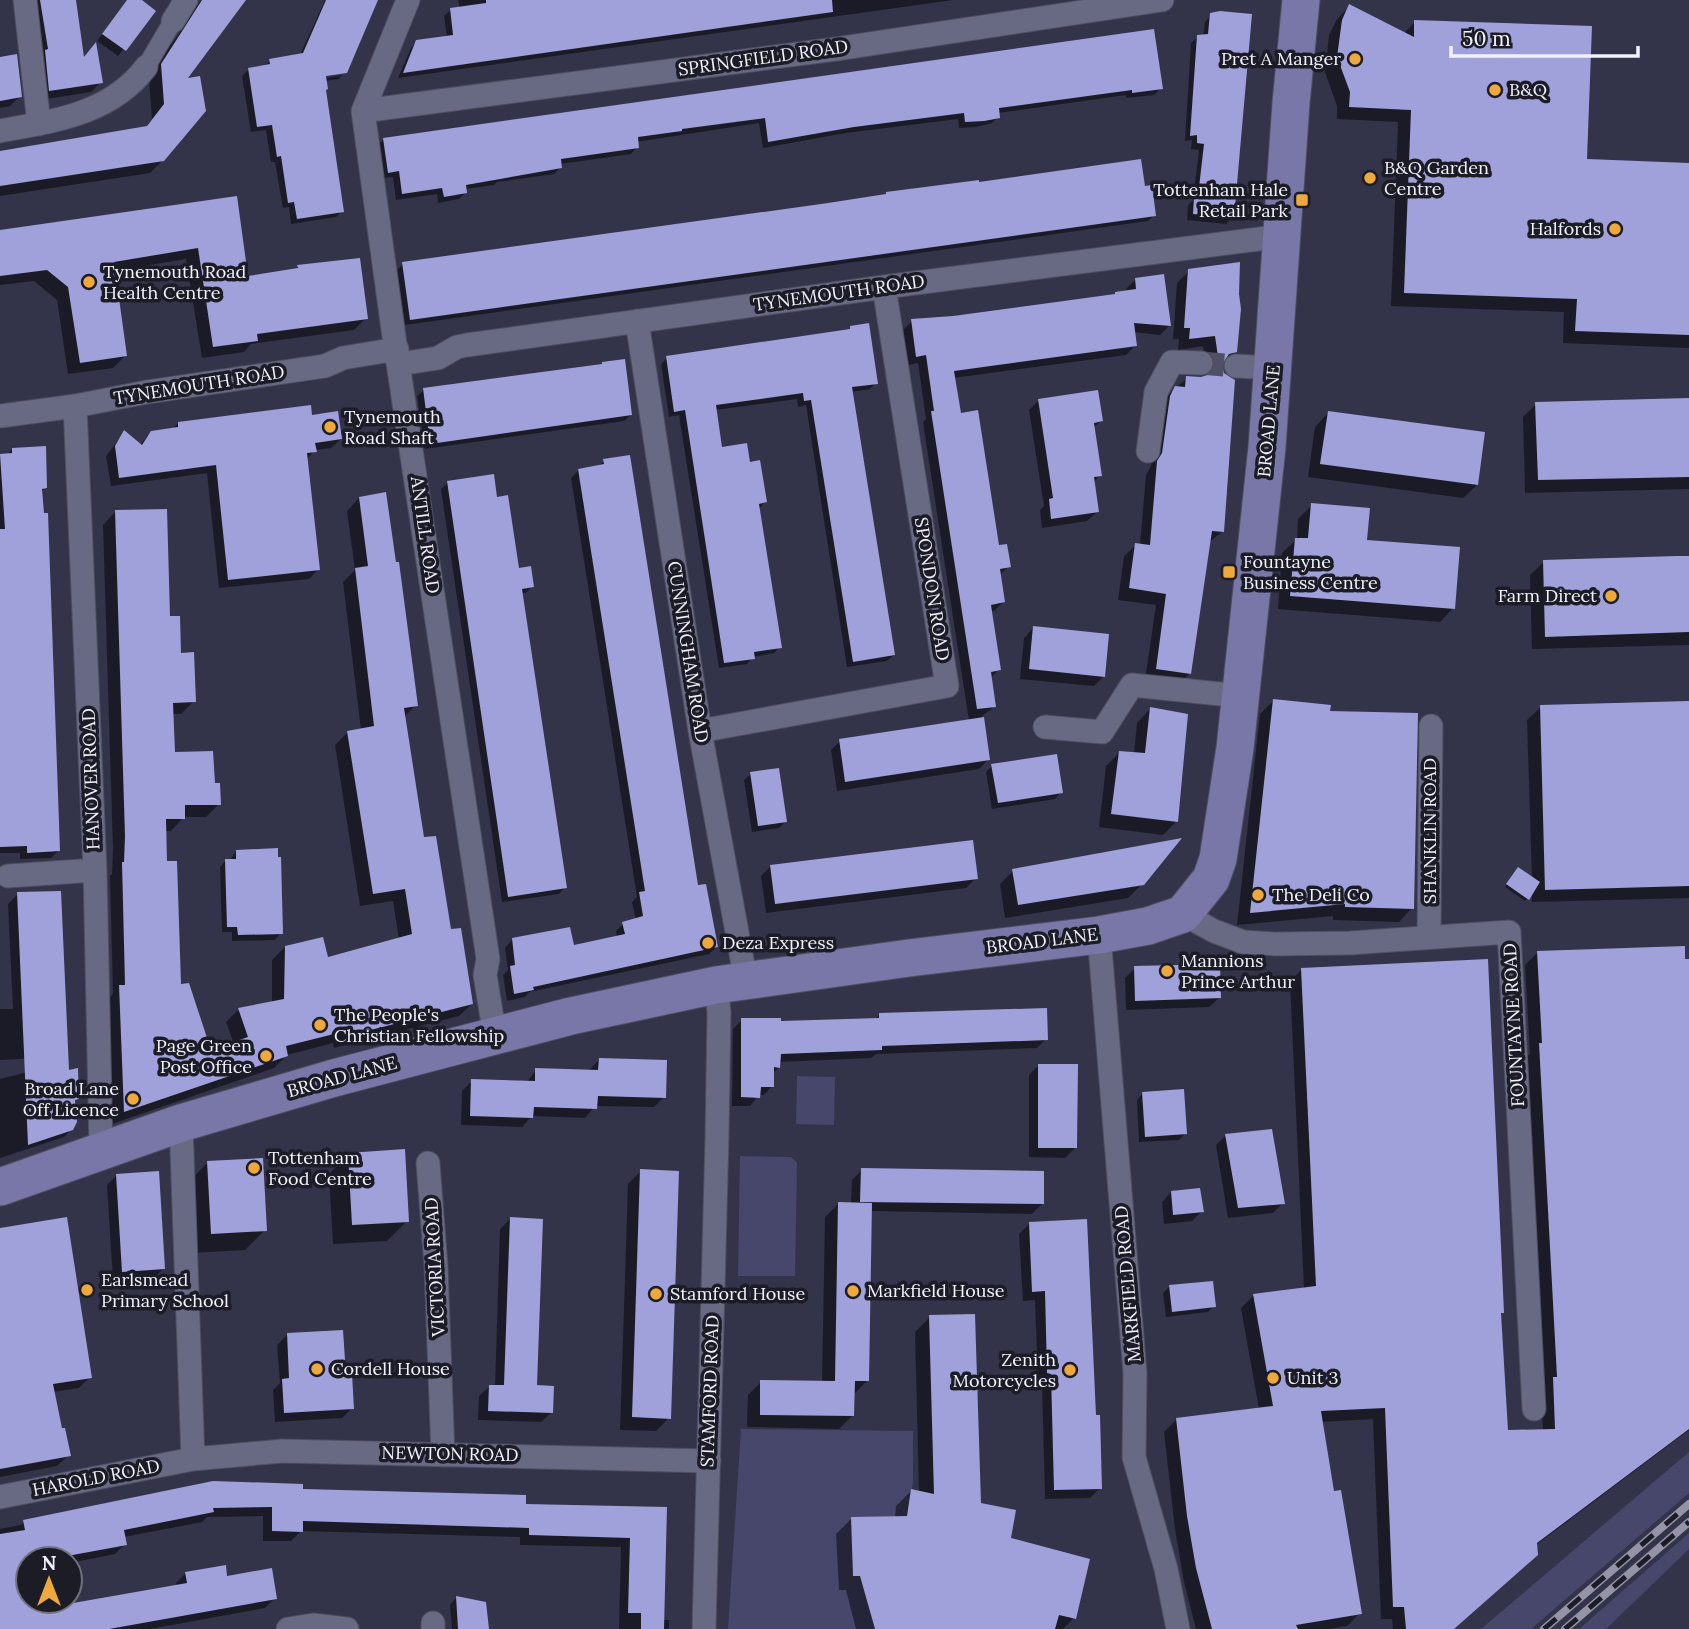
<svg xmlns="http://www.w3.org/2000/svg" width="1689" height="1629" font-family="Lora,serif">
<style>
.green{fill:#47476c}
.shadow{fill:#0007}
.building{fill:#a0a1da}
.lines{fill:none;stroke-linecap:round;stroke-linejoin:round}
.minor-tunnel{stroke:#505065;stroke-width:23;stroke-dasharray:23 11;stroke-linecap:butt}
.pedestrian-casing{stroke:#4e4e61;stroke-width:20}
.minor-casing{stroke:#4e4e61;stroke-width:25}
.primary-casing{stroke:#4e4e61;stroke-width:39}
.pedestrian{stroke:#686983;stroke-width:18}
.minor{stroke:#686983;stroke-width:23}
.primary{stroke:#7877a7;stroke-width:37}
.rail-casing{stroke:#9494a6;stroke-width:8}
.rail{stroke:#1c1c26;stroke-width:5;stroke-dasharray:16;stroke-linecap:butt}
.poi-dot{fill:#eea83c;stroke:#1c1c26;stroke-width:2.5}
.labels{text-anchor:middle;stroke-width:7;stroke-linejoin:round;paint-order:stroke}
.street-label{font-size:18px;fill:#f1f2fe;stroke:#1c1c26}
.poi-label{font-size:18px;fill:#f1f2fe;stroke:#1c1c26;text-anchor:start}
</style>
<rect width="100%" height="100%" fill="#33334a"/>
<!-- green -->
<path class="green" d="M797,1076L835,1077L834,1125L796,1124Z
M740,1156L791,1157L797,1163L795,1276H738Z
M741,1429L913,1431V1483L907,1516L851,1518L853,1576H860L875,1629H728Z
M1689,1452V1493L1531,1629H1481Z
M1689,1533V1549L1606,1629H1579Z"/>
<!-- shadow -->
<path class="shadow" d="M30,0H74L83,59L95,45L101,82L91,92L40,100Z
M128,0H139L154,11L118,56L97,41Z
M201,0H244L184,81L163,160L150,173L0,196V152L145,128L152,119L149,78L166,49L174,41Z
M325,0H376L317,75L318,79L342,75L339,79L325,81L324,91L342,211L336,217L291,224L289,207L283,208L275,162H271L266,130L251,132L242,76L248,70L263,67L270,61L300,55Z
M458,0H953L398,78L411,48L417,41L447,37L444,16L451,10L460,9Z
M1350,6L1403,34L1415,22L1586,161L1689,165V348L1563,343L1564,312L1391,306L1398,122L1337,119V106L1325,72L1329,35L1337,19Z
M1211,15L1232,217L1226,224L1187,220L1188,205L1193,200L1199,150L1191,149L1192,140L1185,141L1191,43L1198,37L1203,36L1205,22Z
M1153,31L1161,88L1154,95L1126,98V95L998,113V117L992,123L976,127L959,128L958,119L846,133L763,148L759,123L636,142L637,147L631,154L560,164V168L554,174L497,182L494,185L465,189V193L459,199L438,203L437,194L396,200L393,177L382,178L377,146L384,139Z
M0,59L20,96L10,106L0,108Z
M977,184L1144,188L1154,215L1148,221L405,325L397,270L403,264Z
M235,198L247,278L295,270L298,267L366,318L354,330L251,344L244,352L202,358L186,259L113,271L125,356L113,368L68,374L57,300L34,281L0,285V232Z
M1189,271L1236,351L1220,364L1223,531L1208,543L1190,673L1178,685L1145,680L1156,605L1118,600L1124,556L1136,545H1140L1146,475L1151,466L1158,410L1163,400L1187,378L1208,377L1203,346L1178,350L1179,339H1173L1177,283Z
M1135,280L1169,326L1160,335L1133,332L1135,346L1126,355L953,378L960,415L997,547L1009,566L999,576L1003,602L994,611H990L999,669L990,679L994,707L982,716L988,760L979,769L837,791L831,750L840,741L969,721L923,422L926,419L918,363L908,365L903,330L912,321L953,318L1113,296L1127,292L1126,289Z
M851,328L876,383L870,389L851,392L894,655L887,661L847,667L806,405L798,407L797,399L715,410L720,449L749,464L765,502L759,509L780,647L774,653L753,657L747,664L719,668L679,415L669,417L661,364L667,358L847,331Z
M424,390L631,415L624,421L425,449L417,396Z
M1039,400L1101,421L1093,428L1100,475L1093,483L1097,512L1087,521L1042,528L1040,510L1044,506L1029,410Z
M1689,400V489L1525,493L1523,417L1536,404Z
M1328,413L1477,485L1463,498L1308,477L1315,427Z
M310,417L341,439L331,448L315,450L306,460L318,570L309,579L219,588L207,473L111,486L106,456L124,433L139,446L151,432L172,430L178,423Z
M12,449L45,488L41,492L58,851L51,858L20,859V853H0V455H7Z
M604,461L696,887L717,947L709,954L529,992L525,997L507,1001L503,975L508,970L505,948L512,940L572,947L617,938L616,931L623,924L636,920L632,902L637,897L571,478L579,470L597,467Z
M447,483L496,499L518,570L532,586L526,593H521L565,887L559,894L502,902L441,489Z
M359,498L416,705L403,718L423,839L472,1004L459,1016L334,1048L333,1043L287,1055L274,1068L112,1124L107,1000L113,994L110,876L112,874L113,850L103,525L115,512L169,618L194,701L181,714H172L173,754L213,785L219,804L206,817H184L171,831H165L166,863L180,985L210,1052L234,1044L226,1022L239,1009L272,1003V960L285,947L327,960L399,940L393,901L360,906L335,745L348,732L361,730L343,582L355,570L347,511Z
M1312,505L1366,542L1453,608L1440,622L1278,609L1282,553L1297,539L1298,519Z
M1689,558V645L1532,649L1530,575L1544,562Z
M1033,628L1104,676L1094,686L1020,679L1024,638Z
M1273,701L1412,908L1399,922L1333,920V916L1237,925L1260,714Z
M1689,703V898L1532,902V891L1525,901L1505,887L1515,872L1532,879L1527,720L1541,707Z
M1150,709L1176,822L1163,835L1099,827L1106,766L1120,752L1134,754L1137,723Z
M992,766L1061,792L1055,799L992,809L986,772Z
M751,774L785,822L779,828L752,832L744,780Z
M236,851L281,933L275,940L232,941V932H222L220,867L226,860H230Z
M771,866L976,878L966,888L766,913L761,876Z
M1013,871L1142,884L1128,898L1005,918L1000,884Z
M18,894L57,1057L0,1060V1009H13L8,904Z
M1538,952L1689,961V1430L1536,1545L1453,1629H1393L1392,1619H1381L1373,1419L1321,1422L1333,1493L1360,1613L1347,1626L1328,1629H1196L1184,1582L1175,1529L1164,1432L1176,1420L1259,1409L1241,1308L1254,1295L1304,1289L1290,982L1302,969L1502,1313L1500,1315L1507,1432L1543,1431L1541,1391L1545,1387L1527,1057L1530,1054L1525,965Z
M1135,968L1219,998L1209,1007L1126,1010L1125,978Z
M879,1015L1046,1039L1037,1048L876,1054L871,1058L779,1062V1067L773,1073L772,1086L764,1095H759L750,1106H732L733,1029L742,1020L779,1023L875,1020Z
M599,1060L664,1097L654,1107L595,1106L585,1118L532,1116L522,1127L461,1125L462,1091L472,1081L526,1083L536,1070H589Z
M67,1062V1072L77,1098L74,1102L72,1129L64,1137L0,1158V1079Z
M1039,1065L1075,1148L1065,1158L1029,1157V1075Z
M1143,1093L1185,1134L1179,1140L1139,1142L1137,1100Z
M1225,1136L1283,1203L1273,1213L1228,1218L1216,1145Z
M349,1154L407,1221L387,1241L333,1244L329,1174Z
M207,1163L265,1230L245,1250L191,1253L188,1183Z
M862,1170L1042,1204L1032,1214L870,1211L867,1381L853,1395V1415L839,1429L747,1427L748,1395L761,1382L822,1383L825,1217L838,1204H851L852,1180Z
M641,1171L669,1418L656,1431L620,1430L628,1184Z
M117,1175L163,1269L153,1279L113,1281L107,1185Z
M1171,1192L1202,1211L1192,1221L1164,1224L1162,1202Z
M510,1219L536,1387L551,1413L541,1422L478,1420L479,1396L489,1387H495L500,1229Z
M1029,1224L1094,1417L1100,1488L1090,1498L1045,1499L1042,1383H1038L1035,1300L1023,1301L1019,1234Z
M0,1230L90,1377L79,1388L53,1392L69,1455L57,1466L0,1477Z
M1169,1287L1214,1306L1208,1312L1166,1317L1163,1293Z
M930,1317L979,1505L1074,1618L1063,1629H856L846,1590H839L836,1534L851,1519L895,1518L896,1506L911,1491L919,1493L915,1332Z
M287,1335L344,1377L352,1408L342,1418L275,1422L273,1390L280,1383L277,1345Z
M301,1491L524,1506L666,1509L663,1620H669V1629H619L621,1547L520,1545V1537L301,1531L291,1541H263V1516L207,1517L202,1522L124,1537L125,1544L115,1554L70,1563V1559H28V1601H36L38,1612L177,1587L176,1583L186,1573L226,1578L275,1598L265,1608L150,1629H0V1529L21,1525L24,1522Z
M456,1598L487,1629H452L450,1605Z"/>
<!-- building -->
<path class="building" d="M40,0H76L84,57L96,42L103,83L49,91L45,50L48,49Z
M127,0H142L156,11L126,51L102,34Z
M202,0H246L188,78L200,76L206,111L164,161L0,186V151L147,126L164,104L161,64Z
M326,0H378L347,73L326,76L328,89L326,90L344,212L297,219L294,202L288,203L281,156L277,157L272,125L257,127L248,68L270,64L269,59L303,53Z
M486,0H832L833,12L403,73L416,40L453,35L450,8L486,3Z
M1349,4L1414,37V20L1592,26L1587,159L1689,163V335L1575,331L1577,299L1404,293L1411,110L1349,107L1350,92L1337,57L1342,20Z
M1220,11L1252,14L1234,218L1193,214L1194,197L1198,196L1204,144L1197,143V135L1190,136L1197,35L1208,34L1210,13Z
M1154,29L1163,89L1132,93V90L999,108L1000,118L984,121L965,122L964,113L854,127L768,142L765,118L682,129V131L638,137L639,148L561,159L562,168L466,185L467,193L444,197L442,188L402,194L399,171L388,173L383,138Z
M17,54L22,97L0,101V57Z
M1141,159L1145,186L1152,185L1156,216L410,320L402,262L828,203L886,194V192L979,180V182Z
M237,196L248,276L298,268L297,265L360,258L368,319L257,334L258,341L213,347L198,248L114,262L127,356L80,363L68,287L47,270L0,276V230Z
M1240,262L1239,294L1241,309L1237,352L1229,354L1222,365L1224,373L1235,380L1224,532L1212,531L1191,674L1156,669L1166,594L1129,588L1135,543L1150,545L1157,461L1162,453L1170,396L1175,386L1185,387L1186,376L1201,377L1220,371L1215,336L1189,339L1190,328H1184L1188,269Z
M1164,274L1171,326L1134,323L1137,346L954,371L961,413L978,410L999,545L1007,544L1011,567L1000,569L1005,602L991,605L1001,670L991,672L996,707L977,709L931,411H934L926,355L916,357L911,319L953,316L1115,294V292L1136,289L1135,278Z
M869,323L878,384L852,387L895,655L853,662L811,400L804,401L803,393L716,405L722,447L747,443L750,462L760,460L767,502L759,504L782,648L754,652L755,659L724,663L685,410L674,412L666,356L850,329V326Z
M625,359L632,415L430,444L423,388L602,364V362Z
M1098,390L1103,421L1094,423L1102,476L1094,477L1099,512L1051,519L1049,499L1053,498L1038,399Z
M1689,398V477L1538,480L1535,402Z
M311,405L312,415L338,411L342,439L315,443L317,452L307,453L320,570L228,580L216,465L119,478L115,446L124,430L142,445L151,431L178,427V422Z
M1328,411L1485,432L1478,485L1320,464Z
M46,446L47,488L42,489L44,513H48L60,851L27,853V846L0,847V529H5L0,454L12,453V448Z
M630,455L698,885L706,884L718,947L533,987L534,990L514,994L510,966L515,965L512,938L570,927L574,945L625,934L622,922L643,916L639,892L645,891L578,469L604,464L603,459Z
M494,474L497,497L508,495L519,568L531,566L534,587L522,589L567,888L508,897L447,481Z
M386,492L396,562H399L418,706L404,708L424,837L436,836L451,929L461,928L473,1004L347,1036L346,1031L286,1046L288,1056L124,1112L119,985H125L122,862H124L125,836L115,510L167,509L170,616H180L181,653L194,652L196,702L173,703L175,752L213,751L215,783H220L221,805H185V819H166L167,861H177L181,984L189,983L211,1050L248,1037L238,1008L284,999L285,946L323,937L328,957L412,934L405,889L373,894L347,731L374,726L355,568L368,566L359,497Z
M1311,503L1370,508L1367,540L1460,547L1455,609L1290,596L1295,538H1308Z
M1677,556H1689V632L1545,637L1543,560Z
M1033,626L1109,634L1105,677L1029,669Z
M1273,699L1331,705L1330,711L1418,713L1414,909L1345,907V904L1250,913Z
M1689,701V886L1545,890L1540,705Z
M1150,707L1188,714L1178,822L1111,814L1119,751L1145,753Z
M984,717L990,760L845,782L839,739Z
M1057,754L1063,793L998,803L991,764Z
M779,768L787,822L758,826L750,772Z
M1182,838L1144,885L1018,905L1012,869Z
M973,840L978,879L775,904L770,865Z
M278,848V857H281L283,934L238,935L237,927H227L225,859H236V850Z
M1518,867L1540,882L1529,900L1506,884Z
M61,891L69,1070L78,1068L79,1099L75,1100L77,1122L73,1130L28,1145L17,892Z
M1685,946V959H1689V1429L1537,1543L1538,1555L1454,1629H1406L1404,1607H1393L1385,1408L1321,1411L1334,1491L1341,1490L1362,1614L1296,1625L1298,1629H1212L1196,1568L1187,1516L1176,1418L1273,1406L1253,1294L1316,1286L1301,968L1488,959L1504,1313H1501L1508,1430L1555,1429L1553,1377H1557L1539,1043H1542L1537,951Z
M1220,964L1221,998L1135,1001L1134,966Z
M1047,1008L1048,1040L882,1046V1050L781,1054L780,1068L774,1067V1087H761L760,1098L741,1097V1018H781V1021L879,1018V1013Z
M599,1058L667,1060L666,1098L598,1096L597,1109L534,1107L533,1118L470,1116L471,1079L535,1081V1068L598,1070Z
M1038,1064H1078L1077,1148H1038Z
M1184,1089L1187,1134L1145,1137L1142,1092Z
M1272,1129L1285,1204L1238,1208L1225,1134Z
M405,1149L409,1222L352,1225L348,1153Z
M263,1158L267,1231L211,1234L207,1161Z
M861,1168L1044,1171V1204L860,1202Z
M640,1169L679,1171L671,1419L632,1417Z
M159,1171L165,1269L122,1272L116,1174Z
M1200,1188L1204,1212L1173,1215L1171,1191Z
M838,1202L872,1203L869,1381H855L854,1416L760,1415V1380L835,1381Z
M67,1217L92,1378L53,1384L62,1428H65L71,1456L0,1469V1228Z
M510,1217L543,1219L537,1385L554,1386L553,1413L488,1411L489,1385H504Z
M1087,1219L1096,1415H1100L1102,1489L1054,1490L1051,1374L1047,1373L1045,1291L1032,1292L1029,1222Z
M1213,1281L1216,1307L1172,1312L1169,1285Z
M975,1314L981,1503L1016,1510L1011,1538L1090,1559L1076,1619L1059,1615L1055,1629H875L860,1576H853L851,1517L907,1516L911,1489L934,1494L929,1315Z
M343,1330L346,1375L352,1374L354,1409L284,1413L282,1379L289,1378L287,1333Z
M213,1481L303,1484V1489L526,1495V1504L667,1507L664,1629H641V1613H628L630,1538L529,1535V1528L303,1521V1532L272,1531V1507L213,1508L214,1512L124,1530L127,1545L51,1559H28V1601H38L39,1609L187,1583L185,1572L226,1565L227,1576L272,1568L277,1599L109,1629H0V1534L25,1530L23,1520Z
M456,1596L486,1602L489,1629H458Z"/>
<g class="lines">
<!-- minor-tunnel -->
<path class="minor-tunnel" d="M1201,363L1236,366"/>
<defs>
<path id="pedestrian" d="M146,67L173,21"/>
<path id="minor" d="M25,0L39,124
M408,0L363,111L394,337L488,959L485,975L495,1036
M173,21L186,0
M363,111L836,49L1162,0
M0,131C54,121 111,114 146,67
M637,321L700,731L746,981
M400,364L438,358L457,347L467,345L884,287L1282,236
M1236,366L1274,368
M75,406L95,870L101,1151
M0,416L75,406L147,392L325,366L343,358L397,349
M1148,451L1156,392L1172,362L1201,363
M1045,727L1102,732L1132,685L1240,696
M700,731L947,686L884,287
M8,876L95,870
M1183,914L1214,931L1243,942L1275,944L1350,943L1509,932L1534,1409
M1099,935L1135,1373L1134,1457L1166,1569L1178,1629
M1429,935L1431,726
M181,1123L193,1459
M428,1163L436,1266L443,1455
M0,1497L193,1459L282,1451L709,1461
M433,1623V1629
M288,1629L313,1625L347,1629
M704,1629L717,1137L719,1012L716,985"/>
<path id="primary" d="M0,1187L181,1123L334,1078L571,1016L716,985L909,958L1099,935L1148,926L1183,914L1211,879L1218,859L1235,748L1267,447L1291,103L1301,0"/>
</defs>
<!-- pedestrian casing -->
<use href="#pedestrian" class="pedestrian-casing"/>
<!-- minor casing -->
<use href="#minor" class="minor-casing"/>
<!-- primary casing -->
<use href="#primary" class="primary-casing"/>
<!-- pedestrian -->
<use href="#pedestrian" class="pedestrian"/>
<!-- minor -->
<use href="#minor" class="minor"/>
<!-- primary -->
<use href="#primary" class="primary"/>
<defs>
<path id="rail" d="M1544,1629L1689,1504
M1565,1629L1689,1522"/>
</defs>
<!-- rail casing -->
<use href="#rail" class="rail-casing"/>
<!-- rail -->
<use href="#rail" class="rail"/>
</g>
<!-- markers -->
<g class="poi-dot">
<circle cx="1355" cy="59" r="7"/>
<circle cx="1495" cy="90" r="7"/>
<circle cx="1370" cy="178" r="7"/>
<rect x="1295" y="193" width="14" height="14" rx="3.5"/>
<circle cx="1615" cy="229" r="7"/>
<circle cx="89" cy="282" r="7"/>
<circle cx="330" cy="427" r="7"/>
<rect x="1222" y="565" width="14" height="14" rx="3.5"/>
<circle cx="1611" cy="596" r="7"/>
<circle cx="1258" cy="895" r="7"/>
<circle cx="708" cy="943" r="7"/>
<circle cx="1167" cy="971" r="7"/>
<circle cx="320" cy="1025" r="7"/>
<circle cx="266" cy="1056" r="7"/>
<circle cx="133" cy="1099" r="7"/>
<circle cx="254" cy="1168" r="7"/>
<circle cx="87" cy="1290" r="7"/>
<circle cx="853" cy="1291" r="7"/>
<circle cx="656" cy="1294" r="7"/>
<circle cx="317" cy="1369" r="7"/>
<circle cx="1070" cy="1370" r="7"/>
<circle cx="1273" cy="1378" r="7"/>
</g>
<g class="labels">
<!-- street labels -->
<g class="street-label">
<text transform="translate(763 58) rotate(-8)" y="6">SPRINGFIELD ROAD</text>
<text transform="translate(839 293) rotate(-8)" y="6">TYNEMOUTH ROAD</text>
<text transform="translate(199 385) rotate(-9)" y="6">TYNEMOUTH ROAD</text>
<text transform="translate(1269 421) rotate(-85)" y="6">BROAD LANE</text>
<text transform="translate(425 535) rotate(82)" y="6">ANTILL ROAD</text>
<text transform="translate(932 589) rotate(81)" y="6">SPONDON ROAD</text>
<text transform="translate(688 652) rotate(81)" y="6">CUNNINGHAM ROAD</text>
<text transform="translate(91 779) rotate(-92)" y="6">HANOVER ROAD</text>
<text transform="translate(1430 831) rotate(-90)" y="6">SHANKLIN ROAD</text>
<text transform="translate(1042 941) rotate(-7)" y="6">BROAD LANE</text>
<text transform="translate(1514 1025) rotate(-93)" y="6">FOUNTAYNE ROAD</text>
<text transform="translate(342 1077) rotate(-15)" y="6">BROAD LANE</text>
<text transform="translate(435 1267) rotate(-93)" y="6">VICTORIA ROAD</text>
<text transform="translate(1128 1284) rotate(-95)" y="6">MARKFIELD ROAD</text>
<text transform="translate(710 1391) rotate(-88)" y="6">STAMFORD ROAD</text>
<text transform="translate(450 1454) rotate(1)" y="6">NEWTON ROAD</text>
<text transform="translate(96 1478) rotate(-11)" y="6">HAROLD ROAD</text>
</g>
<!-- poi labels -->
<g class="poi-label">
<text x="1341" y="65" text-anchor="end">Pret A Manger</text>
<text x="1509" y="96">B&amp;Q</text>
<text x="1384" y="174">B&amp;Q Garden<tspan x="1384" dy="21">Centre</tspan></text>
<text x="1288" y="196" text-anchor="end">Tottenham Hale<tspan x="1288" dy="21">Retail Park</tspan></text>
<text x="1601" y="235" text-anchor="end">Halfords</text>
<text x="103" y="278">Tynemouth Road<tspan x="103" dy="21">Health Centre</tspan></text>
<text x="344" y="423">Tynemouth<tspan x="344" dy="21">Road Shaft</tspan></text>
<text x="1243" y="568">Fountayne<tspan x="1243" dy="21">Business Centre</tspan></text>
<text x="1597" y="602" text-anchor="end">Farm Direct</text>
<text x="1272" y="901">The Deli Co</text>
<text x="722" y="949">Deza Express</text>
<text x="1181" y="967">Mannions<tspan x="1181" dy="21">Prince Arthur</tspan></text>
<text x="334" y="1021">The People's<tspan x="334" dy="21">Christian Fellowship</tspan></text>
<text x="252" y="1052" text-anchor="end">Page Green<tspan x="252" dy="21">Post Office</tspan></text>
<text x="119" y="1095" text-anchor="end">Broad Lane<tspan x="119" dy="21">Off Licence</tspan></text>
<text x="268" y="1164">Tottenham<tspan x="268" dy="21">Food Centre</tspan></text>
<text x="101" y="1286">Earlsmead<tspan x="101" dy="21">Primary School</tspan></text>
<text x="867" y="1297">Markfield House</text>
<text x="670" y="1300">Stamford House</text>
<text x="1056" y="1366" text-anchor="end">Zenith<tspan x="1056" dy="21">Motorcycles</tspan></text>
<text x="331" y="1375">Cordell House</text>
<text x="1287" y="1384">Unit 3</text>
</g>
</g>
<!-- north arrow -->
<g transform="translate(49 1580)"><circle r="33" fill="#1c1c26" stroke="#71727c" stroke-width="2"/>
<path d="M0-5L12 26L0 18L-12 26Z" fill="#eea83c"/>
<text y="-10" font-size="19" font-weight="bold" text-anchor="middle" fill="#f1f2fe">N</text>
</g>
<!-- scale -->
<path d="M1451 46v10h187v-10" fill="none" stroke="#f1f2fe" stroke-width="3.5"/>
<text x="1462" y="46" font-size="21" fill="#f1f2fe" stroke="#1c1c26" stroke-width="5" paint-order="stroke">50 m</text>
</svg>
